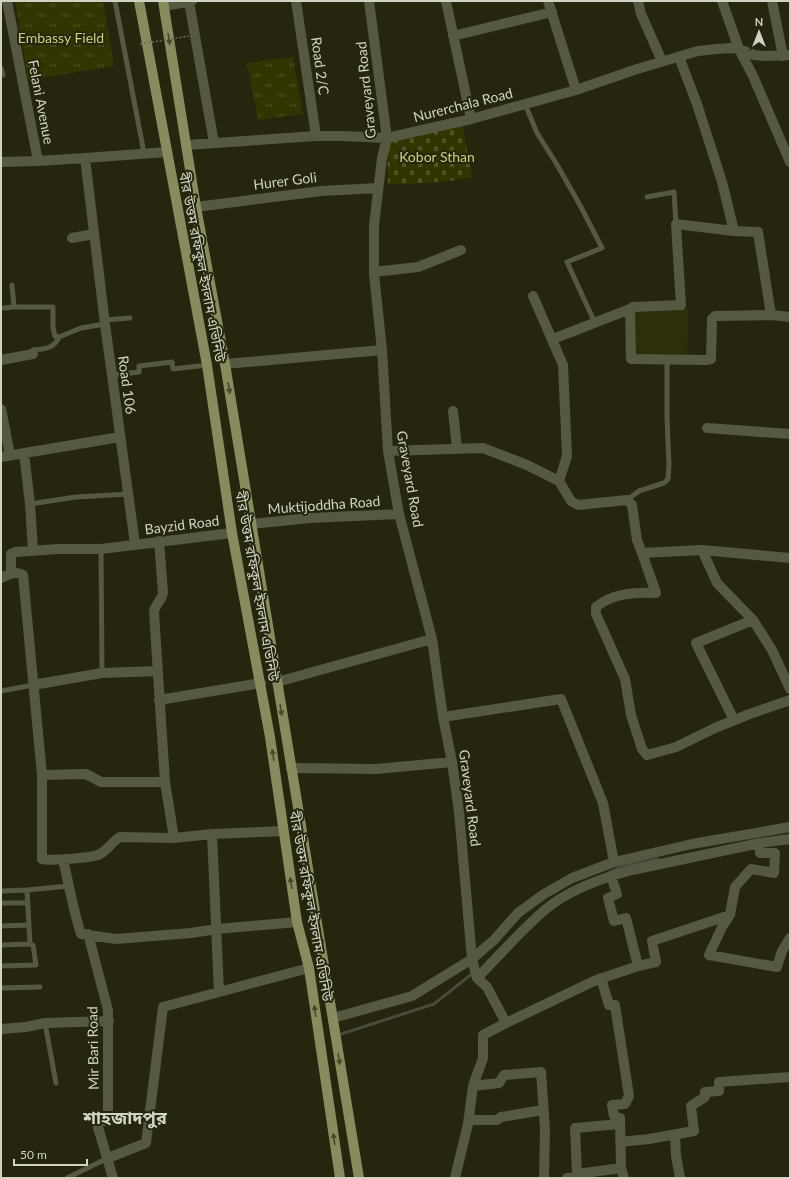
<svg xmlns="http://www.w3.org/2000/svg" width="791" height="1179" font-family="Lato,'Noto Sans Bengali',sans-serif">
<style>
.built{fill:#2c2e0c}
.grass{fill:url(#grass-tufts)}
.cemetery{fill:url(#cemetery-stones)}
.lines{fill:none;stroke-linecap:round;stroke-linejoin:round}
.stream{stroke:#494a3b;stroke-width:3}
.service{stroke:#565842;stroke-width:5}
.minor{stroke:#565842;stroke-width:10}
.primary{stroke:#878b5d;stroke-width:10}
.path-bridge{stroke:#6a6c57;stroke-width:1.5;stroke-dasharray:2 2;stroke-linecap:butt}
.oneway{fill:#474929}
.labels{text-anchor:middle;stroke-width:4;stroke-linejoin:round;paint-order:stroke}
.park-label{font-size:14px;fill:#cbd07d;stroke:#25260d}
.street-label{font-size:14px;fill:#d1d3c4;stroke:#25260d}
.district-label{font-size:18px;font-weight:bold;fill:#d1d3c4;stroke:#25260d}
</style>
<defs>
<pattern id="grass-tufts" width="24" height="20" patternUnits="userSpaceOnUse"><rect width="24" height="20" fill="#333500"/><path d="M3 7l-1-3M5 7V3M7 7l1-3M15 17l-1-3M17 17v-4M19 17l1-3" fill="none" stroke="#505124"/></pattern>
<pattern id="cemetery-stones" width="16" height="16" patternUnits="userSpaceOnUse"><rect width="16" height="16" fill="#333500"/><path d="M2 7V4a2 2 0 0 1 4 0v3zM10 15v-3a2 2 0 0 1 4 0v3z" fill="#505124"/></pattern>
</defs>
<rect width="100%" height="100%" fill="#25260d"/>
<!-- built -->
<path class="built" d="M689,308L687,357L632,358L633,309Z"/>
<!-- grass -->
<path class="grass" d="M15,1H103L114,66L28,80Z
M293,57L303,114L258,120L247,63Z"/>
<!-- cemetery -->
<path class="cemetery" d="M462,123L472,177C444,183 417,184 388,184L387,142Z"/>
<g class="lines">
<!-- stream -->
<path class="stream" d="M608,873L622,866L658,859
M338,1035L434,1004L473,973"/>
<!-- service -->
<path class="service" d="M115,1L144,153
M1,68L3,75H1
M525,104L537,133L556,163L581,207L602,248L567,262L595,323
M647,197L674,192L676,224
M12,285L14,307
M4,308L14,307H53V328L55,336L59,337C54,349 44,349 33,350V353
M104,320L130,318
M59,337L81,328L105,324
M112,375L139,372V366L172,362L173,369L207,365
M627,500L639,491L664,483L668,479L669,465L667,418V359
M30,504L76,497L129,494
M101,549L102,673
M1,691L33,685
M1,891L27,890
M1,903H28
M1,926L29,925
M1,945L30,944L27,890L69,886
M1,966L36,965L33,945L30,944
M1,988L40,987
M45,1023L56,1083
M67,1178L108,1158"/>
<!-- minor -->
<path class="minor" d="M7,1L38,161
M296,1L316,136
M369,1L387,138L382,158L374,225V274L382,350L388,451L399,514L432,639L443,717L452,762L459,812L472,959L477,978L487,987L506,1023L483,1035V1058L473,1086L468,1124L455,1178
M446,1L471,119
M548,1L576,90
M638,1L641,14L662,61
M722,1L739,49L753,76L790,162
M772,1L783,56
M189,2L214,143
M164,6L192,1
M453,36L552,12
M679,57L697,104L722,182L734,231L758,232L771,315L790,317
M187,145L316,136H343L387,138L471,119L576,90L637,69L698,51L717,49L730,48L739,49L754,55L765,56L790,55
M1,162L38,161L85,158
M196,207L321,191L378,188
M72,238L94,234
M374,272L418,267L461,250
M533,296L563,365L567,456L559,481
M630,309L633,307L681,305L676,224L734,231
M553,339L630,309L631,359L706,360L711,359L712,319L715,316L771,315
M1,360L33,354
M225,364L382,350
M1,409L10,455
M453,411L457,448
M707,428L790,434
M388,451L483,448L527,465L559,481L571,501L578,505L627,500L632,505L637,540L642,553L702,550L790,558
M24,453L30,504L33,551
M1,457L120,437
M251,524L311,518L399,514
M159,541L163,593C162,600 155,604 154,612L165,782L174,838L212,834L283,831
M135,544L105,324L85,158L167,152
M702,550L717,583L753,620L772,650L790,689
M642,553L656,593C636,592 613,593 596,607V614L625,679L631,715L642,749L647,755L676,747L715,728L747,715L790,700
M11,573V554L16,552L58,549H101L232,533
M1,578C8,575 16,570 23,575L42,775V859C51,861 89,858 98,855C108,851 111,842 120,837L174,838
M277,682L432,639
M33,685L102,673L158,671
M159,700L261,683
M734,720L696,643L753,620
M291,768L376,769L452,762
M42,775L86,774L101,782H165
M212,834L219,992
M63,860C69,884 73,910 81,934L116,939L191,933L217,929L297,922
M614,862L692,844L790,827
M730,915L722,927L709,955L777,967L782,951L790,938
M88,934L108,1010V1119L97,1124L113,1178
M638,966L656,962L652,941L730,915L735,887L751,869L774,873L775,853H760V843
M477,978C500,955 521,930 546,909C570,889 602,878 632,870L760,843L790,839
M601,978L609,1005H615L629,1096L625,1104L612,1105L614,1116L620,1118L621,1168L624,1178
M333,1018L412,996L472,959L494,940L518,913L544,894L572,878L614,862L603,803L561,699L443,717
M506,1023L594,981L638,966L626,918L614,921L608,898L617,894L611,876
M1,1029L26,1027L45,1023L109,1021
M473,1086L499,1083L504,1075L541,1072L545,1129L544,1178
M469,1120H497L501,1117L543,1110
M620,1124L575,1128L577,1174L621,1168
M675,1135L676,1156L680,1178
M620,1142L649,1139L694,1131L691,1106L705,1097V1092L719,1091V1082L790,1077
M108,1158L146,1143L163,1007L309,968
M567,1178L578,1177L577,1174"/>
<!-- primary -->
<path class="primary" d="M139,1L207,365L232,533L270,737L297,922L309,968L340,1178
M163,1L196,207L225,364L359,1178"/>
<!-- path-bridge -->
<path class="path-bridge" d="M140,44L189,36"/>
</g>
<!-- one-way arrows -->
<defs><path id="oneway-solid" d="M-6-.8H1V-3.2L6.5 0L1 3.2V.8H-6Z"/></defs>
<g class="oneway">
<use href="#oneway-solid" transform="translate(169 39) rotate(81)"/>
<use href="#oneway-solid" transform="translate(229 388) rotate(81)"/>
<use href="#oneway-solid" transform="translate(281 710) rotate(81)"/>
<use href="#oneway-solid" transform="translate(273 755) rotate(-98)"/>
<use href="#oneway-solid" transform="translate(291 883) rotate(-99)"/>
<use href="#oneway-solid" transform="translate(315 1011) rotate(-98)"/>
<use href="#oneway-solid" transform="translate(339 1059) rotate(80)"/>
<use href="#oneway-solid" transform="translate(334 1139) rotate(-98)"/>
</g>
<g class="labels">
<!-- park labels -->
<g class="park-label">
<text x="61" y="43">Embassy Field</text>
<text x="437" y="162">Kobor Sthan</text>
</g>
<!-- street labels -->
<g class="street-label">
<text transform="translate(320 66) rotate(82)" y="5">Road 2/C</text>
<text transform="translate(366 90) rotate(-96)" y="5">Graveyard Road</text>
<text transform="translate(41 102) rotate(79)" y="5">Felani Avenue</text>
<text transform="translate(463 105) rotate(-14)" y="5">Nurerchala Road</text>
<text transform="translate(285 181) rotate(-7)" y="5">Hurer Goli</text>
<text transform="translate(202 267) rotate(79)" y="5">বীর উত্তম রফিকুল ইসলাম এভিনিউ</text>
<text transform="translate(127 385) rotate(82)" y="5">Road 106</text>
<text transform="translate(410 479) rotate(80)" y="5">Graveyard Road</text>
<text transform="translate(324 505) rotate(-4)" y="5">Muktijoddha Road</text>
<text transform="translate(182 525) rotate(-7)" y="5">Bayzid Road</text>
<text transform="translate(257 586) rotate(80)" y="5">বীর উত্তম রফিকুল ইসলাম এভিনিউ</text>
<text transform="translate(470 798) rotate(83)" y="5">Graveyard Road</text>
<text transform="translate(311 906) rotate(80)" y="5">বীর উত্তম রফিকুল ইসলাম এভিনিউ</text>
<text transform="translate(93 1048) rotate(-91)" y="5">Mir Bari Road</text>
</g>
<!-- district labels -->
<g class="district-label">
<text x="125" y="1124">শাহজাদপুর</text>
</g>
</g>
<!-- border -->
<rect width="791" height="1179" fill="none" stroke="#d1d3c4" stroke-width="4"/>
<!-- north arrow -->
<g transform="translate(759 32)" stroke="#25260d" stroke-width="3" paint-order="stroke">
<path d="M0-3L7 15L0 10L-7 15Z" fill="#d1d3c4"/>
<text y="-6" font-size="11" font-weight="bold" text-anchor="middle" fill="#d1d3c4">N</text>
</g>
<!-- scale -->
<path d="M14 1159v6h73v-6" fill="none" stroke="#d1d3c4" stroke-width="2"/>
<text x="20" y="1159" font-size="12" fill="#d1d3c4" stroke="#25260d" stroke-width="3" paint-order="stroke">50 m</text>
</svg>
